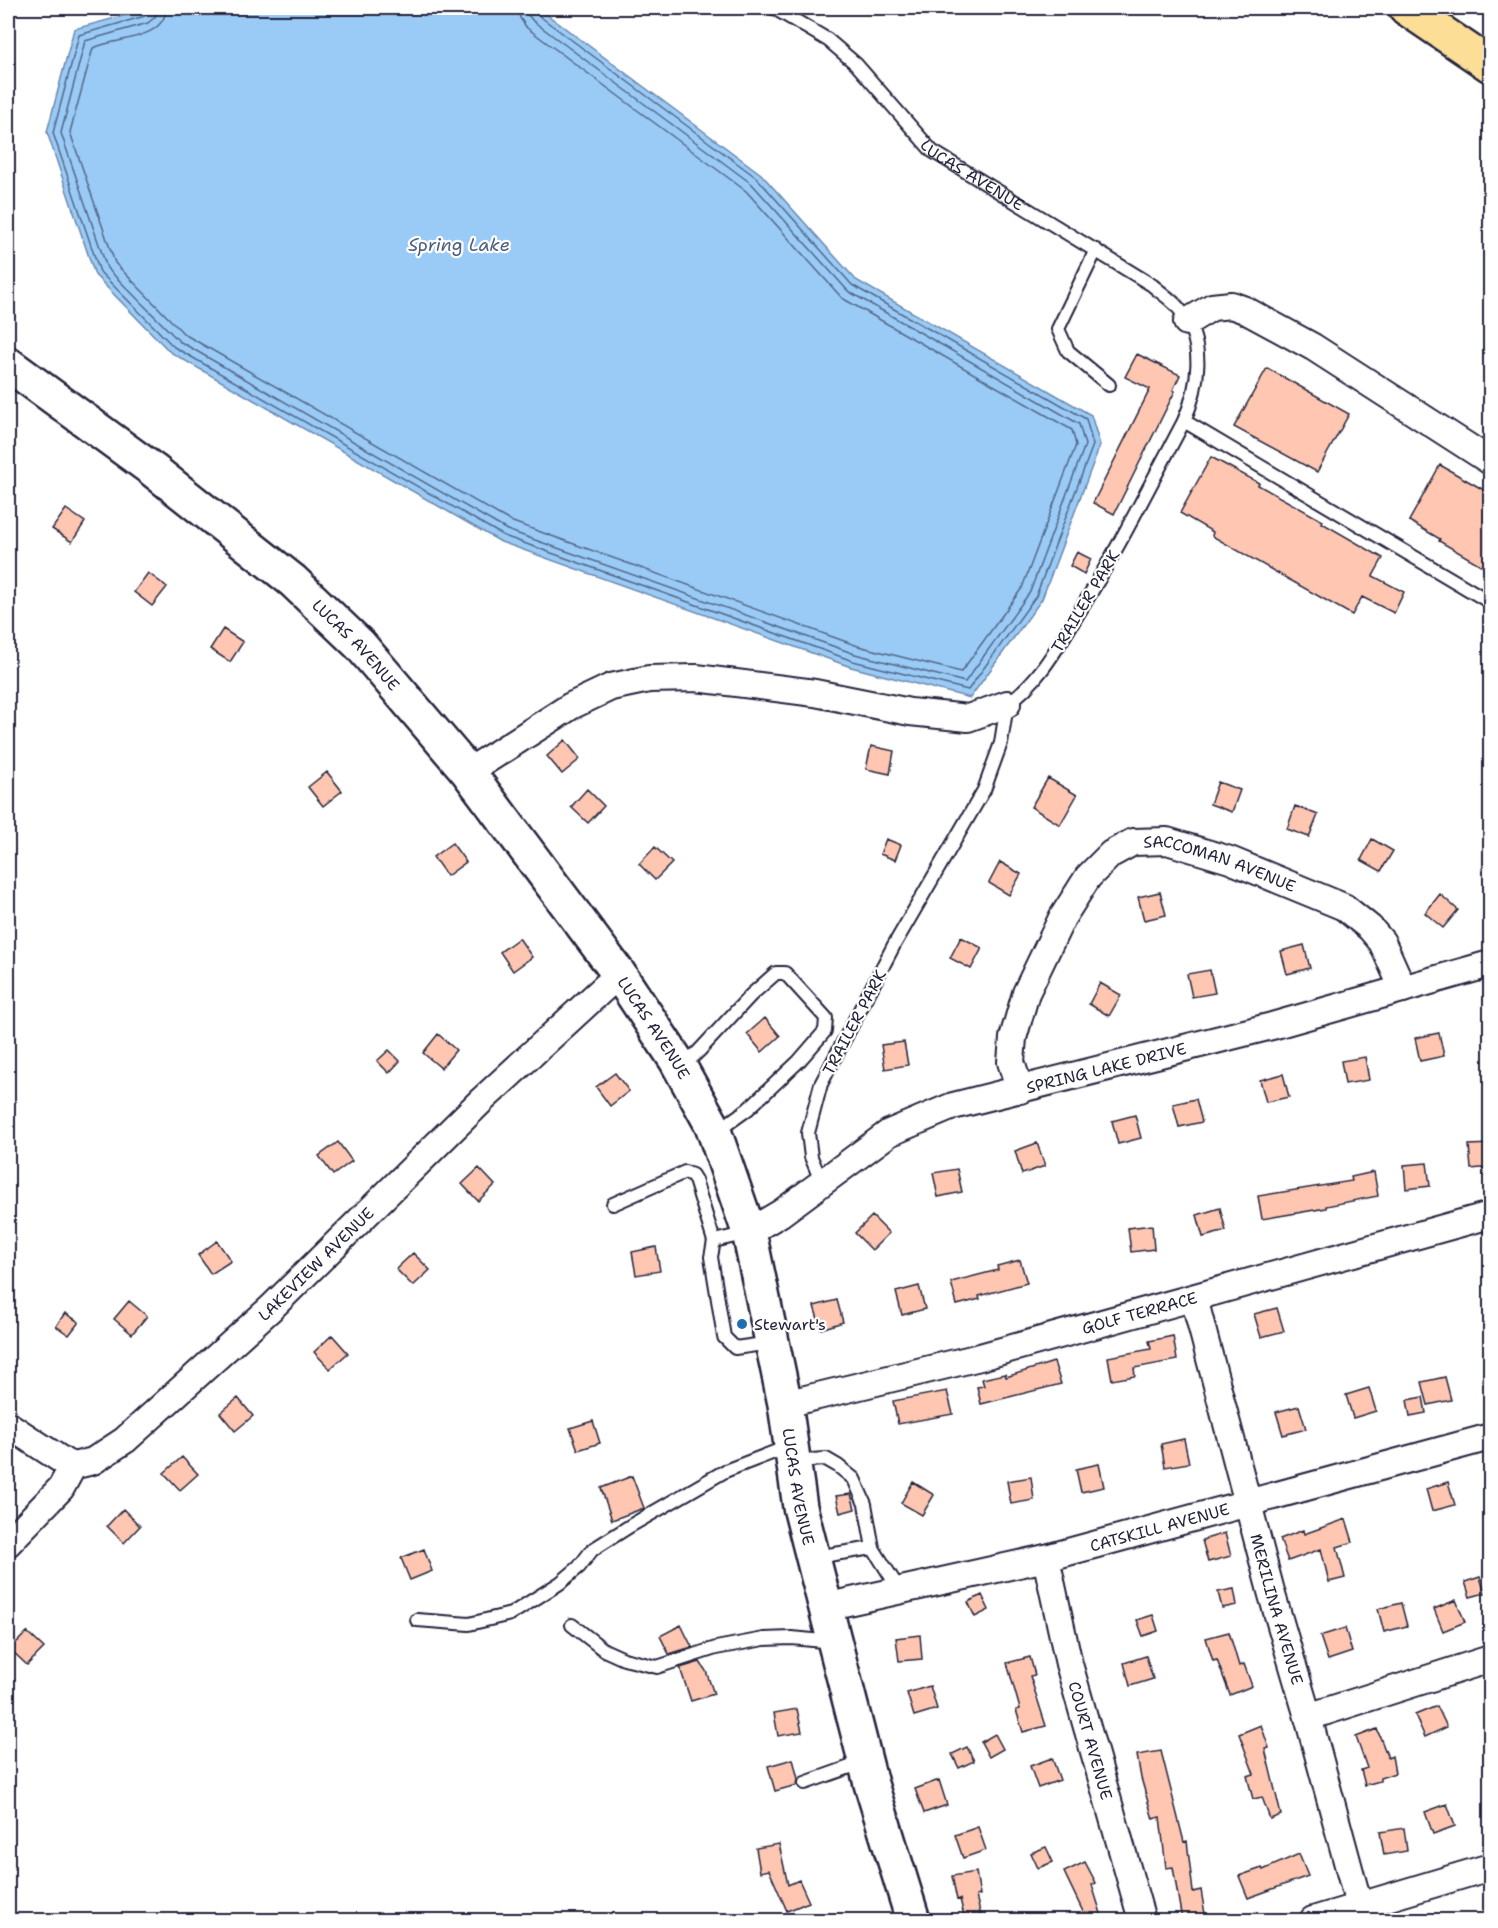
<svg xmlns="http://www.w3.org/2000/svg" width="1498" height="1928" font-family="'Shantell Sans',sans-serif">
<style>
.water{fill:#9acbf6;stroke:#6a87ab;stroke-width:1.5}
.lines{fill:none;stroke-linecap:round;stroke-linejoin:round}
.shore{stroke:#526686;stroke-width:1.5}
.building{fill:#ffc7b2;stroke:#22223b;stroke-width:1.5}
.lane-casing{stroke:#22223b;stroke-width:16}
.street-casing{stroke:#22223b;stroke-width:30}
.secondary-casing{stroke:#22223b;stroke-width:38}
.highway-casing{stroke:#22223b;stroke-width:38}
.lane{stroke:#fff;stroke-width:12}
.street{stroke:#fff;stroke-width:26}
.secondary{stroke:#fff;stroke-width:33}
.highway{stroke:#fdde96;stroke-width:33}
.poi-dot{fill:#1f6fb2;stroke:#fff;stroke-width:2}
.labels{text-anchor:middle;stroke-width:4.5;stroke-linejoin:round;paint-order:stroke}
.street-label{font-size:16px;fill:#22223b;stroke:#fff}
.poi-label{font-size:16px;fill:#22223b;stroke:#fff;text-anchor:start}
.water-label{font-size:18px;font-style:italic;fill:#4c5d7c;stroke:#fff}
</style>
<rect width="100%" height="100%" fill="#fff"/>
<filter id="ink" filterUnits="userSpaceOnUse"><feTurbulence type="fractalNoise" baseFrequency=".0167" numOctaves="2"/><feDisplacementMap in="SourceGraphic" scale="12" xChannelSelector="R" yChannelSelector="G"/><feConvolveMatrix kernelMatrix="1 2 1 2 8 2 1 2 1" color-interpolation-filters="sRGB"/></filter>
<g filter="url(#ink)">
<!-- water -->
<path class="water" d="M153,8H538L761,174L856,280L1091,415L1100,445L1042,599L970,698L851,667L501,542L170,352L95,275L47,132L74,29Z"/>
<g class="lines">
<!-- shore -->
<path class="shore" d="M149,8V12L145,16L79,35L53,133L100,272L174,347L504,536L853,661L968,690L1036,596L1093,445L1086,419L852,285L757,178L538,15L535,8
M157,8L155,17L148,23L85,41L61,133L107,268L179,341L507,530L855,654L965,682L1030,592L1085,445L1079,424L848,291L752,184L533,21L528,15L527,8
M166,8C165,40 116,38 93,48L70,132L115,263L184,334L510,521L858,646L961,672L1022,588L1076,445L1072,430L842,298L746,191L527,28L520,18L518,8"/>
</g>
<!-- building -->
<path class="building" d="M1137,354L1180,375L1173,390L1175,391L1114,514L1093,503L1150,389L1125,377Z
M1267,368L1349,414L1317,472L1234,427Z
M1211,457L1259,483L1258,485L1323,521L1322,523L1383,558L1373,576L1404,592L1394,613L1362,597L1352,615L1212,536L1213,532L1180,513Z
M1440,465L1491,494V571L1439,541L1440,539L1409,521Z
M66,509L85,522L72,542L52,529Z
M1077,552L1091,559L1084,574L1070,566Z
M148,573L167,587L152,606L134,592Z
M223,629L243,642L230,662L210,649Z
M565,740L580,759L562,774L547,756Z
M871,746L894,751L890,774L866,769Z
M327,772L342,791L323,806L308,787Z
M1048,778L1077,795L1060,825L1031,807Z
M1218,782L1240,790L1232,812L1210,804Z
M587,789L604,806L588,823L571,807Z
M1295,806L1318,815L1309,837L1287,829Z
M886,839L901,845L895,860L880,854Z
M1372,839L1393,851L1381,871L1361,860Z
M452,843L466,862L447,876L433,857Z
M655,847L672,863L655,880L639,864Z
M1000,862L1021,874L1009,895L989,883Z
M1160,892L1166,915L1144,920L1138,897Z
M1440,894L1458,910L1443,928L1425,913Z
M961,937L982,948L971,969L950,958Z
M519,938L532,957L513,971L500,952Z
M1304,945L1310,968L1287,974L1281,951Z
M1210,970L1215,993L1192,997L1187,974Z
M1100,983L1121,995L1109,1016L1089,1004Z
M765,1018L780,1036L762,1052L747,1034Z
M1439,1033L1444,1056L1420,1061L1415,1038Z
M438,1034L456,1050L441,1068L423,1053Z
M904,1042L908,1065L885,1069L881,1045Z
M389,1050L400,1061L389,1073L377,1061Z
M1365,1057L1369,1080L1345,1084L1341,1061Z
M615,1073L629,1091L610,1106L596,1087Z
M1283,1074L1289,1097L1266,1102L1260,1080Z
M1196,1099L1202,1122L1179,1127L1173,1104Z
M1135,1115L1141,1138L1118,1144L1112,1121Z
M338,1142L352,1161L333,1175L319,1156Z
M1037,1143L1045,1166L1022,1174L1015,1151Z
M1491,1144V1167L1471,1169L1469,1145Z
M1427,1163L1430,1186L1406,1189L1404,1165Z
M479,1168L495,1185L478,1201L462,1184Z
M957,1169L962,1192L938,1197L933,1173Z
M1374,1172L1378,1196L1326,1206V1208L1262,1219L1258,1196L1352,1181L1351,1177Z
M1220,1208L1226,1231L1203,1237L1197,1215Z
M872,1216L889,1233L872,1250L855,1233Z
M1152,1225L1154,1249L1131,1252L1128,1228Z
M217,1241L231,1261L211,1274L198,1255Z
M656,1247L660,1271L636,1275L632,1252Z
M413,1253L430,1270L413,1286L396,1269Z
M1020,1260L1027,1283L979,1296L980,1299L957,1305L951,1282L998,1270L997,1266Z
M919,1286L925,1309L902,1315L896,1292Z
M837,1300L843,1322L821,1329L814,1306Z
M129,1301L147,1316L132,1334L114,1319Z
M1277,1308L1284,1331L1261,1337L1254,1314Z
M65,1313L79,1322L69,1335L56,1326Z
M332,1335L348,1353L330,1369L314,1352Z
M1173,1336L1177,1360L1134,1368L1135,1376L1112,1380L1108,1357L1151,1349L1149,1341Z
M1054,1362L1061,1384L981,1404L977,1387L984,1386L982,1379L1005,1374L1006,1377Z
M1445,1377L1451,1400L1428,1405L1422,1382Z
M1369,1388L1376,1411L1353,1418L1346,1395Z
M947,1391L953,1414L898,1424L893,1401Z
M1423,1397L1426,1413L1410,1416L1407,1400Z
M238,1398L253,1416L235,1431L220,1413Z
M1299,1406L1306,1429L1283,1435L1276,1412Z
M593,1421L600,1443L578,1450L570,1428Z
M1184,1439L1189,1463L1165,1467L1161,1444Z
M182,1457L198,1474L180,1490L164,1473Z
M1099,1464L1104,1487L1081,1492L1076,1469Z
M632,1476L644,1508L612,1520L601,1488Z
M1031,1477L1034,1500L1011,1504L1007,1481Z
M913,1482L934,1495L922,1515L901,1503Z
M1448,1482L1455,1505L1432,1511L1426,1489Z
M851,1494L855,1509L840,1513L836,1496Z
M123,1509L140,1526L124,1543L107,1526Z
M1346,1519L1353,1542L1337,1547L1345,1578L1329,1582L1321,1549L1288,1561L1280,1539L1303,1530L1304,1534Z
M1225,1533L1231,1556L1208,1562L1202,1540Z
M424,1549L432,1571L410,1580L401,1558Z
M1480,1577L1485,1593L1470,1597L1465,1582Z
M1234,1589L1237,1605L1222,1608L1218,1592Z
M982,1595L989,1610L975,1617L968,1602Z
M1456,1600L1465,1622L1443,1631L1434,1609Z
M1401,1603L1407,1626L1384,1632L1378,1609Z
M1153,1615L1158,1631L1143,1636L1137,1620Z
M681,1625L692,1647L669,1654L660,1636Z
M1345,1628L1352,1652L1328,1660L1320,1636Z
M27,1632L44,1648L27,1665L10,1649Z
M1229,1632L1239,1666L1244,1664L1252,1686L1230,1695L1217,1660L1213,1661L1206,1638Z
M920,1635L922,1659L899,1661L896,1638Z
M1146,1656L1153,1679L1130,1686L1124,1663Z
M1030,1657L1035,1675L1030,1676L1046,1726L1023,1732L1016,1710L1020,1709L1007,1663Z
M700,1662L706,1671L714,1694L691,1701L680,1668Z
M930,1686L937,1709L914,1716L907,1693Z
M1437,1706L1447,1727L1425,1737L1415,1715Z
M797,1709L802,1732L778,1736L774,1713Z
M1261,1725L1269,1748L1265,1749L1281,1815L1270,1819L1262,1797L1253,1799L1247,1776L1254,1774L1239,1734Z
M1377,1729L1388,1758L1392,1756L1395,1773L1380,1778V1781L1365,1785L1361,1770L1367,1768L1356,1737Z
M995,1734L1003,1749L989,1757L981,1742Z
M967,1747L974,1761L959,1768L952,1754Z
M1161,1751L1184,1842L1187,1841L1193,1892L1201,1890L1205,1914L1196,1915L1197,1920H1182L1173,1867L1166,1868L1160,1817L1153,1819L1141,1778L1137,1755Z
M1052,1758L1060,1780L1038,1788L1030,1766Z
M793,1759L798,1779L797,1785L775,1791L768,1766Z
M939,1780L947,1805L924,1813L915,1789Z
M1447,1804L1455,1826L1433,1834L1425,1812Z
M978,1827L986,1850L963,1858L955,1835Z
M1404,1828L1407,1851L1384,1855L1380,1832Z
M779,1844L788,1885L799,1880L809,1902L787,1911L769,1870L760,1872L756,1848Z
M1046,1847L1053,1862L1038,1868L1031,1853Z
M1299,1854L1308,1876L1248,1898L1239,1876L1262,1868L1263,1870Z
M1085,1862L1096,1883L1092,1885L1103,1920H1087L1064,1872Z
M976,1872L980,1895L976,1896L982,1920H965L960,1899L957,1900L952,1876Z"/>
<g class="lines">
<defs>
<g id="lane">
<path id="s1" d="M774,8L828,40L856,64L932,151L1152,285C1161,293 1173,300 1180,310C1206,343 1199,386 1184,421C1148,489 1114,557 1073,622C1054,653 1037,683 1007,704L1001,743L984,790L894,945L821,1084L808,1133L811,1157L822,1183"/>
<path d="M1096,250L1058,329L1068,351L1109,385"/>
<path d="M1184,421L1490,602"/>
<path d="M681,1068L699,1051L751,995L776,973H785L826,1018L825,1031L799,1061L748,1109L716,1132"/>
<path d="M613,1204L685,1172L692,1175L695,1180L714,1241"/>
<path d="M748,1233L714,1241L711,1257L724,1337L735,1348L771,1343"/>
<path d="M795,1461L826,1459L838,1466L854,1479L865,1504L873,1548L900,1591"/>
<path d="M815,1557L873,1548"/>
<path d="M417,1620L469,1624L511,1614L560,1583L579,1567L592,1550L630,1526L725,1471L790,1446"/>
<path d="M572,1625L604,1650L624,1659L657,1667L716,1648L764,1639L792,1638L833,1642"/>
<path d="M805,1783L864,1762"/>
</g>
<g id="street">
<path d="M1187,322L1212,307L1231,305L1245,310L1313,347L1490,461"/>
<path d="M468,772L571,706L611,687L649,679L696,678L815,693L910,712L968,718L1007,704"/>
<path id="s2" d="M1020,1090L1011,1062L1013,1038L1026,993L1062,918L1088,877L1111,854L1133,842L1167,841L1230,860L1344,907L1370,928L1382,942L1403,989"/>
<path id="s3" d="M749,1232L781,1213L889,1133L953,1106L1272,1026L1490,964"/>
<path id="s4" d="M1194,1298L1272,1595L1308,1717L1363,1920"/>
<path id="s5" d="M785,1404L980,1357L1490,1215"/>
<path d="M8,1425L66,1463L73,1466"/>
<path id="s6" d="M8,1543L61,1488L73,1466L93,1461L125,1440L271,1308L482,1100L619,974"/>
<path id="s7" d="M1046,1558L1069,1664L1142,1920"/>
<path id="s8" d="M825,1607L1046,1558L1490,1437"/>
<path d="M1308,1717L1490,1659"/>
<path d="M1313,1920L1490,1867"/>
</g>
<g id="secondary">
<path id="s9" d="M8,364L153,470L293,581L360,645L468,772L619,974L676,1060L712,1125L749,1232L785,1404L800,1507L871,1784L913,1920"/>
</g>
<path id="highway" d="M1406,8L1490,65"/>
</defs>
<!-- lane casing -->
<use href="#lane" class="lane-casing"/>
<!-- street casing -->
<use href="#street" class="street-casing"/>
<!-- secondary casing -->
<use href="#secondary" class="secondary-casing"/>
<!-- highway casing -->
<use href="#highway" class="highway-casing"/>
<!-- lane -->
<use href="#lane" class="lane"/>
<!-- street -->
<use href="#street" class="street"/>
<!-- secondary -->
<use href="#secondary" class="secondary"/>
<!-- highway -->
<use href="#highway" class="highway"/>
</g>
</g>
<!-- markers -->
<circle class="poi-dot" cx="742" cy="1324" r="6"/>
<g class="labels">
<!-- street labels -->
<g class="street-label">
<text dy="6" stroke="none"><textPath href="#s1" startOffset="262">LUCAS AVENUE</textPath></text>
<text transform="translate(1085 601) rotate(-59)" y="6">TRAILER PARK</text>
<text dy="6" stroke="none"><textPath href="#s9" startOffset="448">LUCAS AVENUE</textPath></text>
<text dy="6" stroke="none"><textPath href="#s2" startOffset="380">SACCOMAN AVENUE</textPath></text>
<text transform="translate(854 1022) rotate(-62)" y="6">TRAILER PARK</text>
<text dy="6" stroke="none"><textPath href="#s9" startOffset="934">LUCAS AVENUE</textPath></text>
<text dy="6" stroke="none"><textPath href="#s3" startOffset="399">SPRING LAKE DRIVE</textPath></text>
<text dy="6" stroke="none"><textPath href="#s6" startOffset="420">LAKEVIEW AVENUE</textPath></text>
<text dy="6" stroke="none"><textPath href="#s5" startOffset="366">GOLF TERRACE</textPath></text>
<text dy="6" stroke="none"><textPath href="#s9" startOffset="1420">LUCAS AVENUE</textPath></text>
<text dy="6" stroke="none"><textPath href="#s8" startOffset="344">CATSKILL AVENUE</textPath></text>
<text dy="6" stroke="none"><textPath href="#s4" startOffset="322">MERILINA AVENUE</textPath></text>
<text dy="6" stroke="none"><textPath href="#s7" startOffset="188">COURT AVENUE</textPath></text>
</g>
<!-- poi labels -->
<g class="poi-label">
<text x="754" y="1330">Stewart's</text>
</g>
<!-- water labels -->
<g class="water-label">
<text x="459" y="251">Spring Lake</text>
</g>
</g>
<!-- margin -->
<rect width="1498" height="1928" fill="none" stroke="#fff" stroke-width="30"/>
<rect x="15" y="15" width="1468" height="1898" fill="none" stroke="#22223b" stroke-width="2" filter="url(#ink)"/>
</svg>
